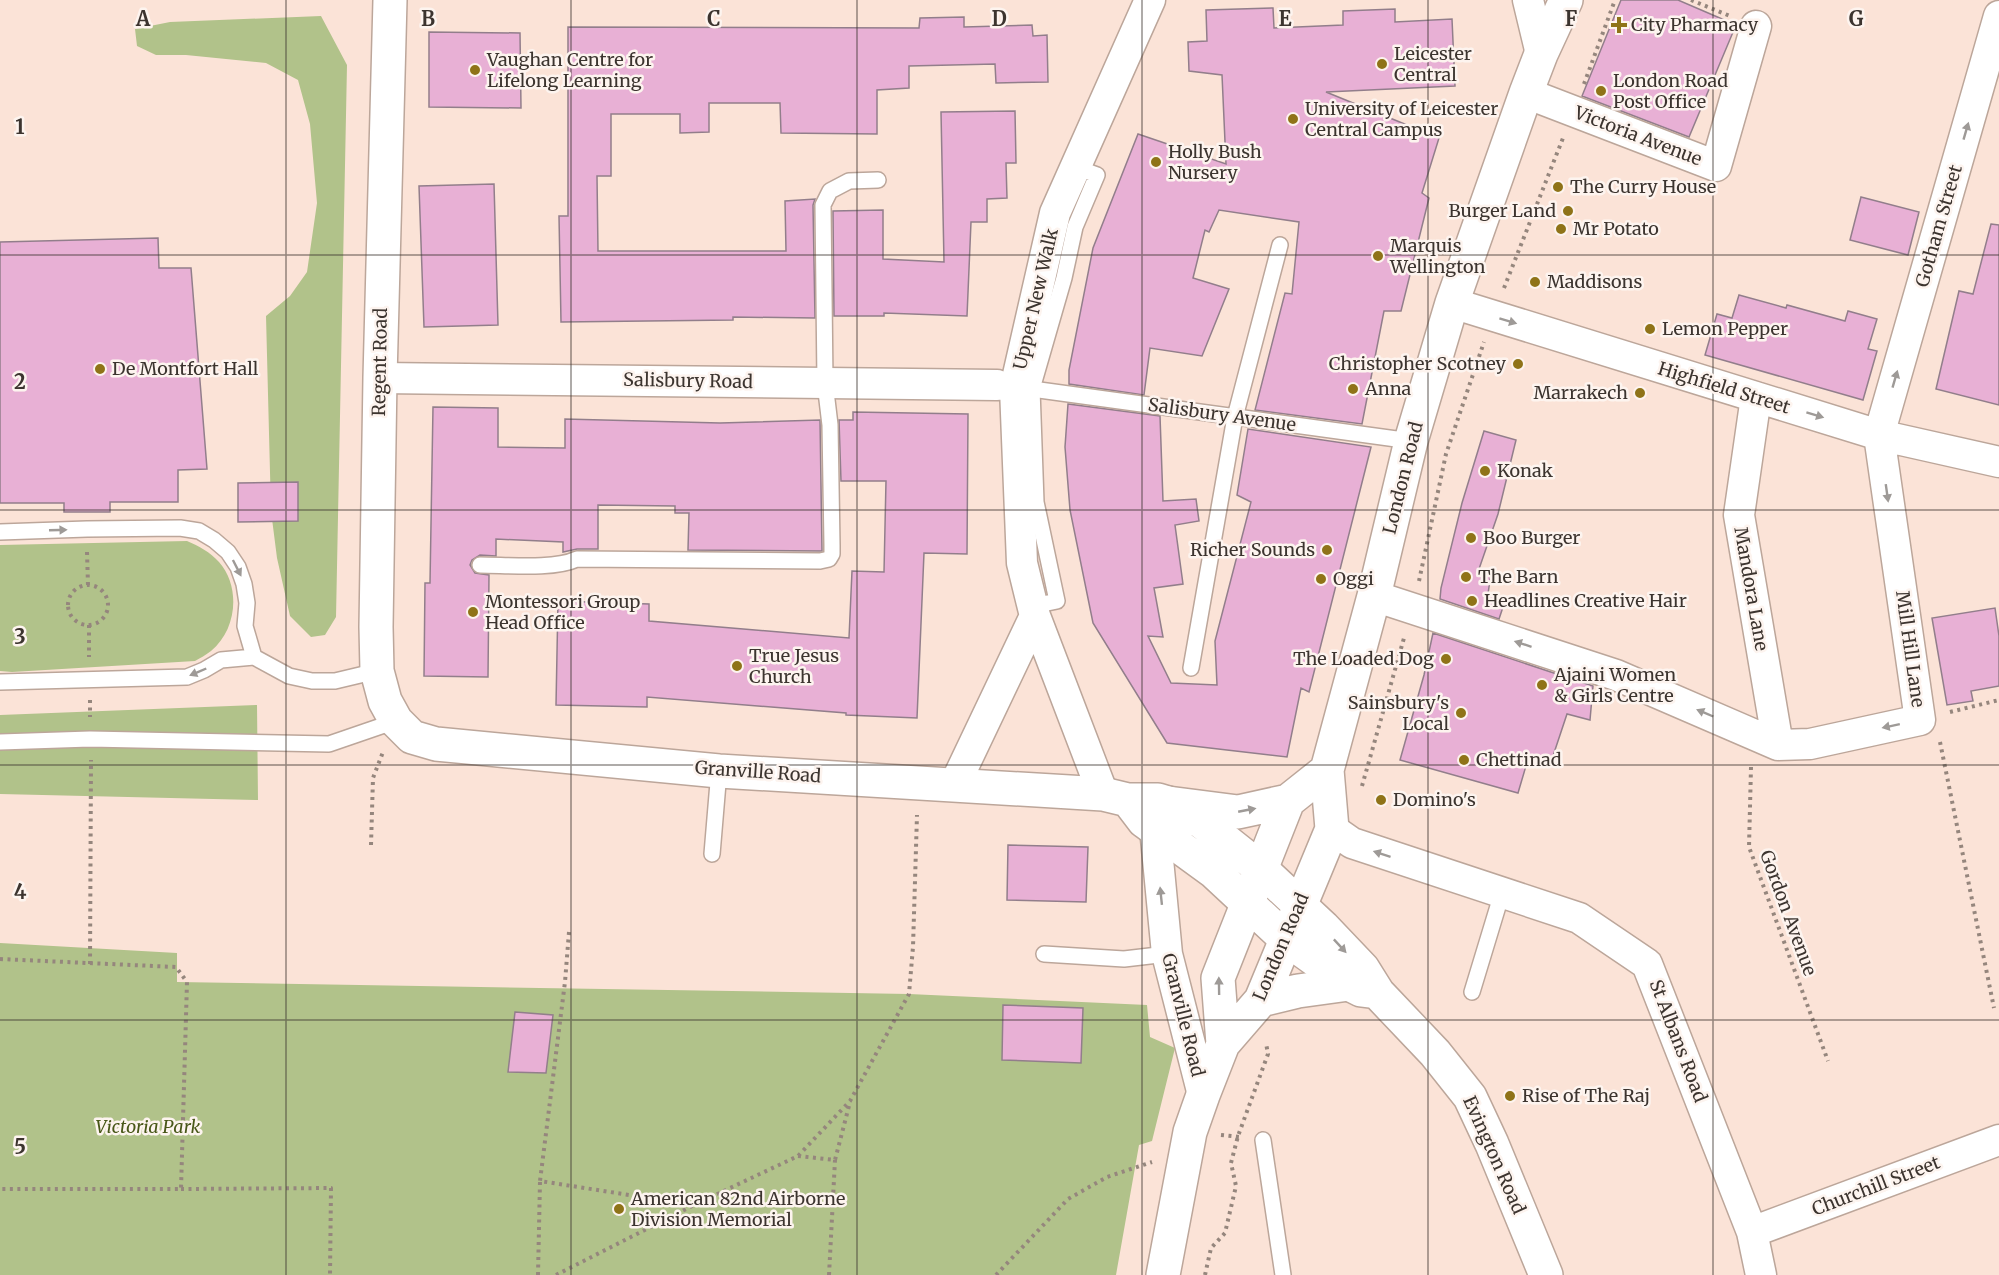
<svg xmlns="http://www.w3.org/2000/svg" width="1999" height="1275" font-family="Merriweather,serif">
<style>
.green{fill:#b1c28a}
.building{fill:#e8b0d5;stroke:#927e8b;stroke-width:1.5}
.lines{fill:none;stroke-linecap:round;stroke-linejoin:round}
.lane-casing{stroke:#bca69a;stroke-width:18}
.street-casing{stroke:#bca69a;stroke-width:33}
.secondary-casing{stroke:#bca69a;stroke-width:36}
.primary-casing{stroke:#bca69a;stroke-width:36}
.path{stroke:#95867d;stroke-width:4;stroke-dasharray:3 4.5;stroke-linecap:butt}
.lane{stroke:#fff;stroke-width:15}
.street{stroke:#fff;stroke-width:30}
.secondary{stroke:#fff;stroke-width:33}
.primary{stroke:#fff;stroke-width:33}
.oneway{fill:#9e9a97}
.grid{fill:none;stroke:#3c342f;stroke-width:1.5;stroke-opacity:0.55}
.poi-dot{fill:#8f7318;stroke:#fdf4ef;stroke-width:2}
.labels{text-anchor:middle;stroke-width:5;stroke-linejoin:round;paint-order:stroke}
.poi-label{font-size:18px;fill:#3c342f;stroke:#fdf4ef;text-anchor:start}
.street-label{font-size:18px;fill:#3c342f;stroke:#fdf4ef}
.park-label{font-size:18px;font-style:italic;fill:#485718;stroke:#fdf4ef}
.grid-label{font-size:20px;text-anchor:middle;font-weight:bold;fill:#3c342f;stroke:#fdf4ef;stroke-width:5;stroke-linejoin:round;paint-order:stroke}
</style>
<rect width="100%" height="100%" fill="#fbe3d7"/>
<!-- green -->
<path class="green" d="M321,16L347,65L336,617L325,635L311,637L290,616L277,558L271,511L266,316L290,296L307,272L317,203L310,124L298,80L266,63L186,55H156L137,46L135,29L170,22Z
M187,541C199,546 210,552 219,562C241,587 237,630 211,651C206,655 200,658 195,661L12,672L0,671V545Z
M257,705L258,800L0,794V715Z
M0,943L177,953V982L909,994L1147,1005L1150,1037L1175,1048L1152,1141L1139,1145L1116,1275H0Z"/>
<!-- building -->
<path class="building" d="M1621,0H1678L1736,25L1689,137L1582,96Z
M1273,8L1274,28L1343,25V11L1395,9V22L1452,19L1455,86L1326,92L1439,138L1422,193L1429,198L1401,311H1384L1362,424L1255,410L1285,293L1292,294L1299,222L1219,210L1209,232L1205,230L1193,278L1229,289L1202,356L1150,348L1144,395L1069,384V370L1093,248L1138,134L1226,164L1222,75L1189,71L1188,42L1207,41L1206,10Z
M964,17V27L1032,25L1033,36L1047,35L1048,82L996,83L995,64L909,66V88L877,90V134L781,133L780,103H709V132L680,133V114H611V176H597L598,251H786L785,201L815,199L813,205L815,318L733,317V320L561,322L559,216H568V27L919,28L920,18Z
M429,32L520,33L521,108L429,107Z
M1015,111L1016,163H1006L1007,198L987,199V222H971L967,316L884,313V316H834L833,211L883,210V259L944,262L941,112Z
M494,184L498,325L424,327L419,186Z
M1861,197L1919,212L1908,255L1850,240Z
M1991,224L1999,225V405L1936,389L1959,291L1973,294Z
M158,238L159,268H191L207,469L178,470V502H110V512H64V503H0V242Z
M1739,295L1786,308L1787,305L1845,321L1848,311L1877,319L1868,349L1877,351L1863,400L1705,355L1717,314L1732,318Z
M1068,404L1160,416L1163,501L1196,499L1199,521L1175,525L1183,584L1154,588L1163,637L1148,636L1171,683L1217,685L1215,641L1251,502L1237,495L1248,429L1371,447L1309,692L1301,688L1287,757L1167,743L1093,623L1070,510L1065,447Z
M433,407L498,408V447L565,448V419L720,423L820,420L822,551L688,550L689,513H675V506L598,505V549H577L563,552V542L496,539V556L480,555L472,560L470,565L475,573L489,575L488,677L424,676L425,583H430Z
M853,412L968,414L967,554L924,553L917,718L846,715V713L647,697V707L556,705L558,601L649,604V621L849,638L852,571L884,572L886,481H841L839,420H853Z
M1484,431L1516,440L1498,514L1479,569L1491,573L1488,594L1506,598L1499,619L1440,599L1441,588L1462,503Z
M298,482V521L238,522V483Z
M1995,608L1999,636V686L1971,691L1973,701L1947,705L1932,618Z
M1433,633L1593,686L1590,720L1567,714L1550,765L1528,759L1518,793L1400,760L1424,675Z
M1008,845L1088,847L1086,902L1007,900Z
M1003,1005L1083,1008L1081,1063L1002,1060Z
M515,1012L553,1015L546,1073L508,1072Z"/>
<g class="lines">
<defs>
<path id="lane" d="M1032,389L1411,441
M0,532L87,529L180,528L199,531L214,540L228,552L238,567L244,584L247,603L245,626L254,657
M480,565C507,565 553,570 577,559L820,561L829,559L832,554V545L830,425L825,383L823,205L830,191L849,181L878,180
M1033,606L1057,601L1036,502L1032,389L1064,278L1075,227L1097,175L1075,167
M1191,668L1235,417L1280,245
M0,682L187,677L204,670L221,660L254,657L289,676L312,681H335L377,671
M0,742L90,739L329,744L396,721
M712,854L719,771
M1044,954L1124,959L1167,954
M1472,992L1502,893
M1263,1140L1283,1275"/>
<path id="street" d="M1528,0L1541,54
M1526,93L1716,166L1756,26
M1452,303L1879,435L1999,462
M380,378L997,385
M1756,397L1739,515L1778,745
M1374,596L1616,675L1778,745L1810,744L1920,720L1879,435L1999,16
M955,784L1035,616
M1103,794L1035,616L1022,563L1015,388L1055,213L1150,0
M1155,828L1167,954L1203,1095
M1332,829L1352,843L1579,918L1647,964L1752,1232L1761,1275
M1752,1232L1999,1140"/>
<path id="secondary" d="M390,0L380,378L376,627L377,671L385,701L396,721L412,737L436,744L719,771L1103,794L1128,800H1158L1168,803L1202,822L1261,869L1323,927L1363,969L1378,993L1435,1053L1470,1097L1492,1144L1546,1275
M1128,800L1144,821L1214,872L1285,938L1349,984L1361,990L1369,991"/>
<path id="primary" d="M1168,803L1238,812L1288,801
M1261,1000L1298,991L1349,984
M1223,1044L1218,978L1288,801L1327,770
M1163,1275L1190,1132L1203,1095L1223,1044L1261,1000L1332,829L1327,770L1374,596L1411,441L1452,303L1526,93L1541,54L1566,0"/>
</defs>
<!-- lane casing -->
<use href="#lane" class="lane-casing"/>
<!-- street casing -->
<use href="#street" class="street-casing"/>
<!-- secondary casing -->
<use href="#secondary" class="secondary-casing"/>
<!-- primary casing -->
<use href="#primary" class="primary-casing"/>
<!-- path -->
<path class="path" d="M1691,0L1730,16
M1584,84L1615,0
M1504,288L1563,138
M87,552L88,585
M1419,581L1446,454L1484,342
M68 605a20 20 0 1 1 40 0a20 20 0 1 1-40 0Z
M89,625V657
M90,700V717
M1950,712L1999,700
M1940,742L1994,1008
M1751,767L1749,847L1828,1061
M1362,786L1404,638
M371,845L373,778L383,752
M569,932L565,982L540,1181L693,1205
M0,959L176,967L187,982L181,1189H0
M90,964L91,760
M1221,1135L1240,1137
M798,1156L835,1160L850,1102
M181,1189L331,1188L330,1275
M538,1275L540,1181
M556,1275L694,1205L798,1156L850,1101L909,994L913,947L917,815
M829,1275L835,1160
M996,1275L1068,1199L1107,1177L1152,1162
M1205,1275L1211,1248L1225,1233L1236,1186L1231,1163L1238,1136L1268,1054L1266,1043"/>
<!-- lane -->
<use href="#lane" class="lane"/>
<!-- street -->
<use href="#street" class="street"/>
<!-- secondary -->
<use href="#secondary" class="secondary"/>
<!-- primary -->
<use href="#primary" class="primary"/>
</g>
<!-- one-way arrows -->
<defs><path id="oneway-solid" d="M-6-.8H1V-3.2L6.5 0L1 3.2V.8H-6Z" transform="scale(1.5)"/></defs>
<g class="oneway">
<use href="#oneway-solid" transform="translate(1966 131) rotate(-74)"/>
<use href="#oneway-solid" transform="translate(1508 321) rotate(17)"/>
<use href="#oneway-solid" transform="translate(1895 379) rotate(-74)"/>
<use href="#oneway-solid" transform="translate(1815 415) rotate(17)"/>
<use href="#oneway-solid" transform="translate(1887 493) rotate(82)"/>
<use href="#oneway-solid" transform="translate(58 530) rotate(-2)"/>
<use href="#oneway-solid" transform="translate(237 568) rotate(63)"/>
<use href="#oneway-solid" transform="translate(1523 644) rotate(-162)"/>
<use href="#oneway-solid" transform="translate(198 672) rotate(157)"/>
<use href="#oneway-solid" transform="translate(1705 713) rotate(-157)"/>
<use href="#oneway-solid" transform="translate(1891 726) rotate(168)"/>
<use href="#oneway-solid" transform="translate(1247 810) rotate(-11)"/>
<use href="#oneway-solid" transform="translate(1382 854) rotate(-162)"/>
<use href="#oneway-solid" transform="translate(1161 896) rotate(-96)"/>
<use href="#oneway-solid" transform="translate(1340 946) rotate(47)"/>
<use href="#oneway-solid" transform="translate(1219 986) rotate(-91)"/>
</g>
<!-- grid -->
<path class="grid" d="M286,0V1275M571,0V1275M857,0V1275M1142,0V1275M1428,0V1275M1713,0V1275M0,255H1999M0,510H1999M0,765H1999M0,1020H1999"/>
<!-- markers -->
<g class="poi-dot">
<path d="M1616 16h6v6h6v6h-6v6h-6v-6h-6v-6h6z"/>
<circle cx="1382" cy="64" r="6"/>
<circle cx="475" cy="70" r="6"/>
<circle cx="1601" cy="91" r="6"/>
<circle cx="1293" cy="119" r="6"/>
<circle cx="1156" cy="162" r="6"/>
<circle cx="1558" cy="187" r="6"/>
<circle cx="1568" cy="211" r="6"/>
<circle cx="1561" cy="229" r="6"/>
<circle cx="1378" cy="256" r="6"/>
<circle cx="1535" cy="282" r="6"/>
<circle cx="1650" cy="329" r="6"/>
<circle cx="1518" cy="364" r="6"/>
<circle cx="100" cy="369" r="6"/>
<circle cx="1353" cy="389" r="6"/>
<circle cx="1640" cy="393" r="6"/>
<circle cx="1485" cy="471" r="6"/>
<circle cx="1471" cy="538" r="6"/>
<circle cx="1327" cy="550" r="6"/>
<circle cx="1466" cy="577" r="6"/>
<circle cx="1321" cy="579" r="6"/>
<circle cx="1472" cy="601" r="6"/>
<circle cx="473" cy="612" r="6"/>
<circle cx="1446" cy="659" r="6"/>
<circle cx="737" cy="666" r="6"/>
<circle cx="1542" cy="685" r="6"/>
<circle cx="1461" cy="713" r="6"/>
<circle cx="1464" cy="760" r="6"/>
<circle cx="1381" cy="800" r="6"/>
<circle cx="1510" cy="1096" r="6"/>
<circle cx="619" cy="1209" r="6"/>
</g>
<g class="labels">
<!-- poi labels -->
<g class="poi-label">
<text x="1631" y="31">City Pharmacy</text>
<text x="1394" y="60">Leicester<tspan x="1394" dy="21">Central</tspan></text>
<text x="487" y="66">Vaughan Centre for<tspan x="487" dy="21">Lifelong Learning</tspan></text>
<text x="1613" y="87">London Road<tspan x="1613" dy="21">Post Office</tspan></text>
<text x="1305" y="115">University of Leicester<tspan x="1305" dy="21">Central Campus</tspan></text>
<text x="1168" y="158">Holly Bush<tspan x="1168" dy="21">Nursery</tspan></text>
<text x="1570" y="193">The Curry House</text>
<text x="1556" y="217" text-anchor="end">Burger Land</text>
<text x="1573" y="235">Mr Potato</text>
<text x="1390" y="252">Marquis<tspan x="1390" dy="21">Wellington</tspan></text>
<text x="1547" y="288">Maddisons</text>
<text x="1662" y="335">Lemon Pepper</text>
<text x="1506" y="370" text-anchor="end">Christopher Scotney</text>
<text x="112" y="375">De Montfort Hall</text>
<text x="1365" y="395">Anna</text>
<text x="1628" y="399" text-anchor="end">Marrakech</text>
<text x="1497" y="477">Konak</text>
<text x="1483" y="544">Boo Burger</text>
<text x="1315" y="556" text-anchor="end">Richer Sounds</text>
<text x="1478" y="583">The Barn</text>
<text x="1333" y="585">Oggi</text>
<text x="1484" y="607">Headlines Creative Hair</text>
<text x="485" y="608">Montessori Group<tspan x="485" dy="21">Head Office</tspan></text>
<text x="749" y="662">True Jesus<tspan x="749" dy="21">Church</tspan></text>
<text x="1434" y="665" text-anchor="end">The Loaded Dog</text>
<text x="1554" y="681">Ajaini Women<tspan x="1554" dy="21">&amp; Girls Centre</tspan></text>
<text x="1449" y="709" text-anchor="end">Sainsbury's<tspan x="1449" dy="21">Local</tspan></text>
<text x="1476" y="766">Chettinad</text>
<text x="1393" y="806">Domino's</text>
<text x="1522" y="1102">Rise of The Raj</text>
<text x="631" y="1205">American 82nd Airborne<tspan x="631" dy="21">Division Memorial</tspan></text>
</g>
<!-- street labels -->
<g class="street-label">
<text transform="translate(1638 136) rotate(21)" y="6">Victoria Avenue</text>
<text transform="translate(1939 226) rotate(-74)" y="6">Gotham Street</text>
<text transform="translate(1036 299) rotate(-77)" y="6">Upper New Walk</text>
<text transform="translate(380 362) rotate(-89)" y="6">Regent Road</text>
<text transform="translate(688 381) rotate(1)" y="6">Salisbury Road</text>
<text transform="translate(1724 388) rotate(17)" y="6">Highfield Street</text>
<text transform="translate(1222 415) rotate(8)" y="6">Salisbury Avenue</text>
<text transform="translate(1403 478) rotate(-76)" y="6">London Road</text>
<text transform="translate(1751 589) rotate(80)" y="6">Mandora Lane</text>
<text transform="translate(1910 649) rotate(82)" y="6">Mill Hill Lane</text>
<text transform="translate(758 772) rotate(4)" y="6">Granville Road</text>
<text transform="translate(1788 913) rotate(70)" y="6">Gordon Avenue</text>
<text transform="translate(1281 947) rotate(-67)" y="6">London Road</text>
<text transform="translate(1183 1015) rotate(76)" y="6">Granville Road</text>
<text transform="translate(1678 1041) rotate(69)" y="6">St Albans Road</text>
<text transform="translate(1494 1155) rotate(66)" y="6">Evington Road</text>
<text transform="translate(1876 1186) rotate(-21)" y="6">Churchill Street</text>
</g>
<!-- park labels -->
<g class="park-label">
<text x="148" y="1133">Victoria Park</text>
</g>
</g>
<g class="grid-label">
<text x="143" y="26">A</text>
<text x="428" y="26">B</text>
<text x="714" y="26">C</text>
<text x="999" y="26">D</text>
<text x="1285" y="26">E</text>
<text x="1571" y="26">F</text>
<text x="1856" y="26">G</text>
<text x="20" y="134">1</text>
<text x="20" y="389">2</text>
<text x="20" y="644">3</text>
<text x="20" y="899">4</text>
<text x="20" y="1154">5</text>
</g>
</svg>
